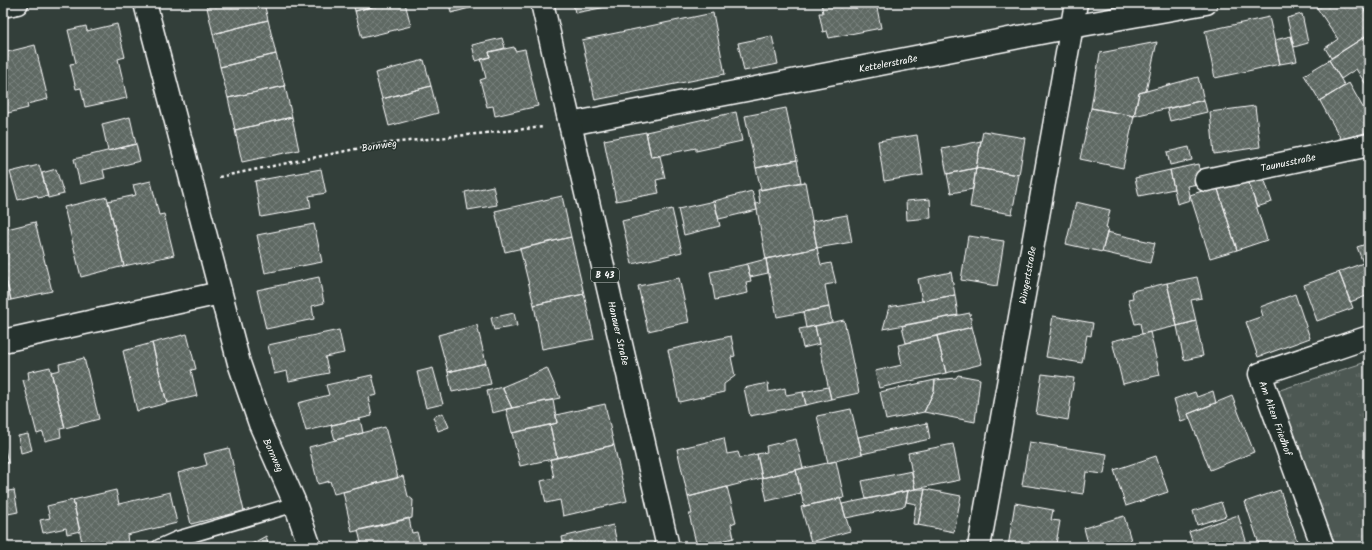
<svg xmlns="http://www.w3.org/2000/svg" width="1372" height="550" font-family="Kalam,sans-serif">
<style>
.grass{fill:url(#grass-tufts);stroke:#a6aca9}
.building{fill:url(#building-cross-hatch);stroke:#fff}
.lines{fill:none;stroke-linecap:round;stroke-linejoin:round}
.service-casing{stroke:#fff;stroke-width:17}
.minor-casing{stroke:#fff;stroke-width:25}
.primary-casing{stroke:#fff;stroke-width:25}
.path{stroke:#fff;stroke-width:2.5;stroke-dasharray:3 3;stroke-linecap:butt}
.service{stroke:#26332d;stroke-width:14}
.minor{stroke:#26332d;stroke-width:22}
.primary{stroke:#26332d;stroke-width:22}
.labels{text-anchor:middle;stroke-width:3;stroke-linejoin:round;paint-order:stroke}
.shield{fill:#26332d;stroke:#bec2c0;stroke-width:1}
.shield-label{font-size:9px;font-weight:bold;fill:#fff}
.street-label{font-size:10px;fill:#fff;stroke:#26332d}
</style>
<defs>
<pattern id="grass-tufts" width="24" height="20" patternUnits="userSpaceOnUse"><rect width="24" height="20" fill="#4d5853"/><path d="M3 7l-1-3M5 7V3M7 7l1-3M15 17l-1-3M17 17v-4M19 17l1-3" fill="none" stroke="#68716d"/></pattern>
<pattern id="building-cross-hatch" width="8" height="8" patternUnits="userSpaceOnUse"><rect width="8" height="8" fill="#5f6964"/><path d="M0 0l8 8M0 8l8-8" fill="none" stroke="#77807b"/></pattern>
</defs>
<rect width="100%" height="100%" fill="#333f3a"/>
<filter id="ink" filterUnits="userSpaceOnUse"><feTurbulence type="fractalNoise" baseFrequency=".025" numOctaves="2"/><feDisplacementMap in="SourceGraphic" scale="8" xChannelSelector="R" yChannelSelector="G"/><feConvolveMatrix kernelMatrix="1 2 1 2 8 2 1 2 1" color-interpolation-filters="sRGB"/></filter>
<g filter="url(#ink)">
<!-- grass -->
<path class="grass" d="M1369,361V547H1333L1277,391Z"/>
<!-- building -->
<path class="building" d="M206,3H264L268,20L213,34Z
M353,3H387L355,11Z
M387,3H405L411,26L362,38L355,11Z
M449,3H476L477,6L451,13Z
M573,3H627L575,13Z
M821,3H876L881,28L829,38L827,31L823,32L819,13H823Z
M1332,3H1360L1369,17V34L1331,58L1325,48L1338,39L1315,5Z
M713,13L725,74L595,100L582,40Z
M1302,14L1308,43L1294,47L1287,18Z
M1269,17L1280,64L1215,78L1205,31Z
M268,20L276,54L220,67L213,34Z
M117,24L125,57L118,59L127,98L85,107L81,88L76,89L70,64L76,63L68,30L86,26L87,31Z
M1369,34V85L1367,86L1356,69L1341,79L1329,60Z
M772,36L778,64L744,71L738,43Z
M1291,36L1297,61L1280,64L1275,40Z
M502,38L505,48L489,52L490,57L476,61L472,45Z
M1157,42L1146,91L1139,93L1134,116L1091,108L1100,53Z
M35,45L48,99L27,104L28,108L4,114L3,110V53Z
M514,47L515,51L525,49L538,106L495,116L493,106L487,107L480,80L486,78L481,59L490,57L489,52Z
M276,54L285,86L228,98L220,67Z
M424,60L431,86L382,99L375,73Z
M1329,60L1345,86L1320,101L1304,75Z
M1198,77L1204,100L1134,116L1139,93Z
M1349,83L1369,118V132L1341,139L1320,101Z
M285,86L292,117L235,130L228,98Z
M431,86L438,113L389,126L382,99Z
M1204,100L1207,112L1170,121L1167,109Z
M1255,106L1260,147L1214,154L1210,112Z
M786,108L797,160L756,168L745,116Z
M1091,108L1134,116L1123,168L1080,159Z
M736,112L742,141L696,151V148L651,157L646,132Z
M130,117L136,144L108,151L102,124Z
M292,117L299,150L242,162L235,130Z
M983,131L1025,138L1019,175L976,168Z
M646,132L651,157L660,156L665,178L656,180L659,193L616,201L604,140Z
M917,135L923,175L884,181L878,141Z
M981,141L976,168L947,174L942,149Z
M136,144L140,161L103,170L105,178L80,184L74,159Z
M1189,147L1192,160L1170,165L1167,152Z
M797,160L801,182L761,190L756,168Z
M1198,164L1203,183L1187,186L1190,200L1177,204L1170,170Z
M39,165L48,196L38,198L37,195L18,200L10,172Z
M976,168L1019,175L1012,214L970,207Z
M976,168L973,189L951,193L947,174Z
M56,169L64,194L48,198L42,173Z
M321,169L326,193L309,196L311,208L261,217L255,181Z
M1170,170L1174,189L1139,196L1135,178Z
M1247,177L1267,240L1237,250L1217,186Z
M1264,178L1272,202L1257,207L1249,183Z
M151,181L159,215L164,214L174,255L124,266L108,201L136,195L133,185Z
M805,182L817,248L766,259L756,204L760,203L758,190Z
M493,186L497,205L468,210L465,192Z
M1217,186L1237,250L1210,258L1190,195Z
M752,191L757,210L719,219L714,201Z
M562,196L571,237L505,252L495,211Z
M107,197L124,266L81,277L64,207Z
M930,199L931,218L907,220L906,201Z
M714,201L720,226L684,235L678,209Z
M1076,202L1110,210L1106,228L1108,229L1102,252L1066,244Z
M672,209L682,252L632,264L622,221Z
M847,215L852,242L817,248L812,221Z
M35,222L52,291L11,300L3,267V230Z
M314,224L322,262L265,273L257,235Z
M1107,232L1155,243L1150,263L1102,252Z
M968,236L1004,241L997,286L961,280Z
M571,237L584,294L534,305L520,249Z
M1369,243V279L1357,247Z
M817,248L821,265L831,263L836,283L825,285L829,307L777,317L766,259Z
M766,259L768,273L750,277L747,264Z
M1363,263L1369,279V295L1350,302L1339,272Z
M747,264L751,281L746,282L748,293L715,300L710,272Z
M3,267L11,300L3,303Z
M951,272L955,295L922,301L918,279Z
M1339,272L1353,308L1317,321L1304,285Z
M319,277L324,303L312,306L314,319L266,329L257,290Z
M1197,277L1202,298L1191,300L1196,321L1177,326L1167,283Z
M679,278L689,322L648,331L638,286Z
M1167,283L1177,326L1142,334L1140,323L1135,324L1128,299L1133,298L1132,291Z
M584,294L594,339L542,349L534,305Z
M1295,294L1310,338L1258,357L1246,322L1263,316L1260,307Z
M955,295L958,315L883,329L889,307Z
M829,307L832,322L806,328L803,312Z
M514,313L517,326L494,330L491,318Z
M970,313L972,327L906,343L902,326Z
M1053,316L1093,323L1091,336L1087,335L1082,363L1046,357Z
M844,320L859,393L831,399L815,326Z
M1196,321L1203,356L1184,360L1177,326Z
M477,325L486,363L448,372L438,335Z
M815,326L819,344L803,348L799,329Z
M972,327L982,364L946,373L937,336Z
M339,330L344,353L325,357L329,373L289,381L287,371L274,374L268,345Z
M1150,332L1160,375L1123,384L1112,341Z
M187,334L196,369L191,370L197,396L167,403L152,343Z
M731,336L735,356L731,357L735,376L724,384V392L679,402L668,350Z
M937,336L946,373L879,388L875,371L902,365L898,345Z
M152,343L167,403L137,411L123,351Z
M84,358L99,419L65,428L51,372L60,370L59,364Z
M486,363L491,384L452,392L448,372Z
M50,367L65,428L60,429L61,437L45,441L43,432L37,434L23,380L29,379L28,372Z
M433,368L443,404L426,408L417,372Z
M547,368L560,398L512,408L502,387Z
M1042,374L1074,378L1068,420L1036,414Z
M372,375L377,395L368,397L372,416L306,431L298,403L329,395L326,385Z
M958,375L980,379L975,422L924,412L934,391L935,380L956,378Z
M935,380L934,391L924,412L886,420L880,392Z
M768,383L769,392L785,388L786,395L803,392L806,405L750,416L744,388Z
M502,387L512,408L492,413L487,391Z
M828,387L831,399L806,405L803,392Z
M1213,391L1216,403L1188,414L1190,419L1181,422L1174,399L1195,392L1197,397Z
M1232,396L1254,452L1210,470L1188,414Z
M553,400L557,423L512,433L506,409Z
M605,404L614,445L557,458L550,425L557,423L556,415Z
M851,409L862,454L828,463L817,416Z
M443,413L449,427L438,431L433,417Z
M360,419L363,433L335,440L331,425Z
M927,423L930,439L862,454L858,437Z
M550,425L557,458L520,466L512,433Z
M385,427L398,478L334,494L330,481L318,484L309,447Z
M28,434L32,450L21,453L18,436Z
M724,438L727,454L738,452L740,458L757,454L762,478L688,497L677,449Z
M796,439L803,468L762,478L757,454L767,452L766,446Z
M3,440L8,463L3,464Z
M1029,442L1107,454L1104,474L1086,472L1083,494L1022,485Z
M953,444L960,480L915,489L908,453Z
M614,445L627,501L563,516L560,500L546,503L541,481L554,478L550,459Z
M229,448L244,511L191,524L178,473L207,465L204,454Z
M1156,456L1168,492L1126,506L1114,470Z
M836,461L844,498L804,506L796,470Z
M796,470L801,493L767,501L762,478Z
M912,471L915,489L866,499L862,481Z
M403,476L408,496L413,500L412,518L352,532L343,492Z
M727,487L736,522L731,524L734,538L697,547L689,514H692L688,497Z
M915,489H925L918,525L913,524L916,504L906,502L908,491Z
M925,489L961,496L954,532L918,525Z
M14,490L18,512L3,515V492Z
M116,490L119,504L170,492L177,523L127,535L128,543L109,547H83L73,500Z
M1280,490L1297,541L1280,547H1260L1245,502Z
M908,491L905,506L846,518L842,504Z
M840,498L850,531L811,542L801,507Z
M73,500L80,531L67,534L66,528L43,533L40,520L50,518L47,506Z
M1221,502L1226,516L1197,525L1193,511Z
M1015,503L1053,510L1051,520L1060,521L1056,544L1057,547H1008Z
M1238,515L1248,547H1194L1189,532Z
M1124,516L1133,547H1089L1084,528Z
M409,518L412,533L417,532L421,547H362L358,530Z
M613,525L618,547H564L562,537Z
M266,536L269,547H246Z"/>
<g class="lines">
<defs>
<path id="service" d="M159,547L177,539L296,504"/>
<path id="minor" d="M145,3L239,363L260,424L294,501L310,547
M3,6L17,3
M570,124L1071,27L1206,3
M1206,180L1369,145
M3,341L220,293
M979,547L1076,3
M1323,547L1260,374L1369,337"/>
<path id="primary" d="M542,3L668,547"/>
</defs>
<!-- service casing -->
<use href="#service" class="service-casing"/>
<!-- minor casing -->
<use href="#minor" class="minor-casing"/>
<!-- primary casing -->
<use href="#primary" class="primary-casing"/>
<!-- path -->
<path class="path" d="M219,177L380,144L544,127"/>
<!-- service -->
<use href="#service" class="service"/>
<!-- minor -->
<use href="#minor" class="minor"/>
<!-- primary -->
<use href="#primary" class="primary"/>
</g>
</g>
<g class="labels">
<!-- shield labels -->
<rect class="shield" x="591" y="268" width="28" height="14" rx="3"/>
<g class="shield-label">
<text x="605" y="278">B 43</text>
</g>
<!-- street labels -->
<g class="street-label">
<text transform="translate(888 63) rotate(-11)" y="4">Kettelerstraße</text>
<text transform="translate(379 145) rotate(-9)" y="4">Bornweg</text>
<text transform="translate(1288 162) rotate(-12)" y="4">Taunusstraße</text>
<text transform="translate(1027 275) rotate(-80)" y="4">Wingertstraße</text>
<text transform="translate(619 333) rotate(77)" y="4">Hanauer Straße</text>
<text transform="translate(1276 418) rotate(70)" y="4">Am Alten Friedhof</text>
<text transform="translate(274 455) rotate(65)" y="4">Bornweg</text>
</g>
</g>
<!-- margin -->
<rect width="1372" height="550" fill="none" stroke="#26332d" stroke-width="16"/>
<rect x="8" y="8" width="1356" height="534" fill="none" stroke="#fff" stroke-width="1.5" filter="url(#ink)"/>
</svg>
